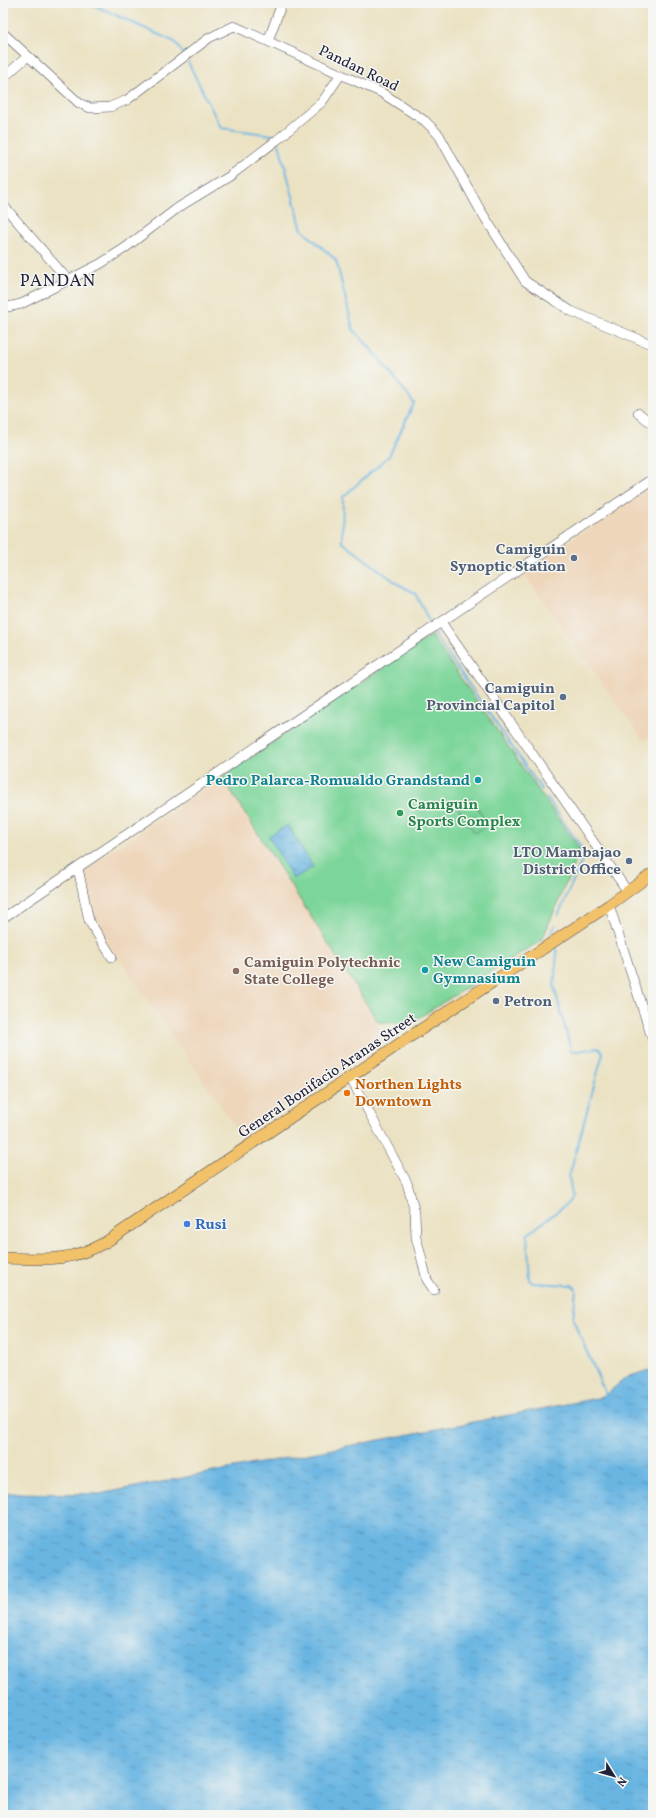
<svg xmlns="http://www.w3.org/2000/svg" width="656" height="1818" font-family="Vollkorn,serif">
<style>
.built{fill:#eed6bb}
.grass{fill:#7cd59a;stroke:#4f7c6a}
.park{fill:url(#park-tufts);stroke:#4f7c6a}
.water{fill:url(#water-ripples);stroke:#466c8e}
.lines{fill:none;stroke-linecap:round;stroke-linejoin:round}
.stream{stroke:#69b5e2;stroke-width:2}
.minor-casing{stroke:#403f4f;stroke-width:10}
.major-casing{stroke:#403f4f;stroke-width:12}
.minor{stroke:#fff;stroke-width:9}
.major{stroke:#f2c26a;stroke-width:11}
.service-dot{fill:#5c6f8a;stroke:#f6f6f2;stroke-width:1.5}
.culture-dot{fill:#0f9aa8;stroke:#f6f6f2;stroke-width:1.5}
.leisure-dot{fill:#2e9e5b;stroke:#f6f6f2;stroke-width:1.5}
.education-dot{fill:#8d6e63;stroke:#f6f6f2;stroke-width:1.5}
.food-dot{fill:#e8710a;stroke:#f6f6f2;stroke-width:1.5}
.shop-dot{fill:#3f7fe0;stroke:#f6f6f2;stroke-width:1.5}
.labels{text-anchor:middle;stroke-width:3;stroke-linejoin:round;paint-order:stroke}
.street-label{font-size:15px;fill:#22223b;stroke:#f6f6f2}
.service-label{font-size:15px;font-weight:bold;fill:#4e5e75;stroke:#f6f6f2;text-anchor:end}
.culture-label{font-size:15px;font-weight:bold;fill:#0d838f;stroke:#f6f6f2;text-anchor:end}
.leisure-label{font-size:15px;font-weight:bold;fill:#27864d;stroke:#f6f6f2;text-anchor:start}
.education-label{font-size:15px;font-weight:bold;fill:#785e54;stroke:#f6f6f2;text-anchor:start}
.food-label{font-size:15px;font-weight:bold;fill:#c56008;stroke:#f6f6f2;text-anchor:start}
.shop-label{font-size:15px;font-weight:bold;fill:#366cbe;stroke:#f6f6f2;text-anchor:start}
.quarter-label{font-size:17px;letter-spacing:1px;fill:#22223b;stroke:#f6f6f2}
</style>
<defs>
<pattern id="park-tufts" width="24" height="20" patternUnits="userSpaceOnUse"><rect width="24" height="20" fill="#7cd59a"/><path d="M3 7l-1-3M5 7V3M7 7l1-3M15 17l-1-3M17 17v-4M19 17l1-3" fill="none" stroke="#6bb786"/></pattern>
<pattern id="water-ripples" width="26" height="14" patternUnits="userSpaceOnUse"><rect width="26" height="14" fill="#69b5e2"/><path d="M2 4q2-2 4 0t4 0M15 11q2-2 4 0t4 0" fill="none" stroke="#5693b8"/></pattern>
</defs>
<rect width="100%" height="100%" fill="#f6f6f2"/>
<filter id="ink" filterUnits="userSpaceOnUse"><feTurbulence type="fractalNoise" baseFrequency=".025" numOctaves="2"/><feDisplacementMap in="SourceGraphic" scale="8" xChannelSelector="R" yChannelSelector="G"/><feConvolveMatrix kernelMatrix="1 2 1 2 8 2 1 2 1" color-interpolation-filters="sRGB"/></filter>
<filter id="wash" filterUnits="userSpaceOnUse"><feTurbulence type="fractalNoise" baseFrequency=".012" numOctaves="4" result="noise"/><feDisplacementMap in="SourceGraphic" scale="16" xChannelSelector="R" yChannelSelector="G"/><feGaussianBlur stdDeviation="0.9" result="paint"/><feColorMatrix in="noise" values="0 0 0 0 0 0 0 0 0 0 0 0 0 0 0 0 0 1.4 0 .05"/><feComposite in="paint" operator="in"/></filter>
<g filter="url(#wash)">
<rect width="100%" height="100%" fill="#ebe2c3"/>
<!-- built -->
<path class="built" d="M653,485V735L644,741L523,573Z
M222,777L378,1022L380,1043L241,1135L92,920L81,872Z"/>
<!-- grass -->
<path class="grass" d="M431,635L580,850L542,940L409,1024L378,1022L222,777Z"/>
<!-- park -->
<path class="park" d="M472,799L488,824L475,833L458,808Z"/>
<!-- water -->
<path class="water" d="M288,825L313,867L293,879L269,836Z
M653,1369V1815H3V1493L99,1494L603,1397L627,1377Z"/>
<g class="lines">
<!-- stream -->
<path class="stream" d="M89,3L175,42L183,54
M188,62L221,128L272,135
M279,144L302,230L336,260L353,329L373,351L414,403L389,456L343,497L342,542L398,584L415,593L430,623
M434,634L542,790
M547,798L585,853L558,916
M551,938L550,936L555,925
M554,946L557,952L554,986L571,1051H578L598,1048L603,1053L569,1177L572,1195L569,1202L527,1235L530,1280L532,1283L572,1285L576,1289L573,1320L606,1395"/>
</g>
</g>
<g filter="url(#ink)">
<g class="lines">
<defs>
<path id="minor" d="M3,33L79,103L90,108L110,107L127,100L209,38L234,26L382,93L425,121L439,135L479,208L525,281L571,311L653,345
M268,41L282,3
M3,78L28,56
M3,205L68,280
M3,308L21,304L100,264L125,248L179,207L230,176L277,140L322,102L341,74
M638,413L653,424
M441,622L628,892
M78,868L89,921L112,957
M609,905L653,1041
M3,918L653,479
M350,1077L407,1183L415,1213L416,1237L421,1256L427,1280L434,1290"/>
<path id="major" d="M3,1258C45,1259 68,1263 106,1242L408,1038L609,905L653,873"/>
</defs>
<!-- minor casing -->
<use href="#minor" class="minor-casing"/>
<!-- major casing -->
<use href="#major" class="major-casing"/>
<!-- minor -->
<use href="#minor" class="minor"/>
<!-- major -->
<use href="#major" class="major"/>
</g>
</g>
<!-- markers -->
<g class="service-dot">
<circle cx="574" cy="558" r="4"/>
<circle cx="563" cy="697" r="4"/>
<circle cx="629" cy="861" r="4"/>
<circle cx="496" cy="1001" r="4"/>
</g>
<g class="culture-dot">
<circle cx="478" cy="780" r="4"/>
<circle cx="425" cy="970" r="4"/>
</g>
<circle class="leisure-dot" cx="400" cy="813" r="4"/>
<circle class="education-dot" cx="236" cy="971" r="4"/>
<circle class="food-dot" cx="347" cy="1093" r="4"/>
<circle class="shop-dot" cx="187" cy="1224" r="4"/>
<g class="labels">
<!-- street labels -->
<g class="street-label">
<text transform="translate(359 68) rotate(26)" y="5">Pandan Road</text>
<text transform="translate(327 1075) rotate(-34)" y="5">General Bonifacio Aranas Street</text>
</g>
<!-- service labels -->
<g class="service-label">
<text x="566" y="554">Camiguin<tspan x="566" dy="17">Synoptic Station</tspan></text>
<text x="555" y="693">Camiguin<tspan x="555" dy="17">Provincial Capitol</tspan></text>
<text x="621" y="857">LTO Mambajao<tspan x="621" dy="17">District Office</tspan></text>
<text x="504" y="1006" text-anchor="start">Petron</text>
</g>
<!-- culture labels -->
<g class="culture-label">
<text x="470" y="785">Pedro Palarca-Romualdo Grandstand</text>
<text x="433" y="966" text-anchor="start">New Camiguin<tspan x="433" dy="17">Gymnasium</tspan></text>
</g>
<!-- leisure labels -->
<g class="leisure-label">
<text x="408" y="809">Camiguin<tspan x="408" dy="17">Sports Complex</tspan></text>
</g>
<!-- education labels -->
<g class="education-label">
<text x="244" y="967">Camiguin Polytechnic<tspan x="244" dy="17">State College</tspan></text>
</g>
<!-- food labels -->
<g class="food-label">
<text x="355" y="1089">Northen Lights<tspan x="355" dy="17">Downtown</tspan></text>
</g>
<!-- shop labels -->
<g class="shop-label">
<text x="195" y="1229">Rusi</text>
</g>
<!-- quarter labels -->
<g class="quarter-label">
<text x="58" y="286">PANDAN</text>
</g>
</g>
<!-- margin -->
<rect width="656" height="1818" fill="none" stroke="#f6f6f2" stroke-width="16"/>
<!-- north arrow -->
<g transform="translate(614 1776) rotate(127)" stroke="#f6f6f2" stroke-width="3" paint-order="stroke">
<path d="M0-3L7 15L0 10L-7 15Z" fill="#22223b"/>
<text y="-6" font-size="11" font-weight="bold" text-anchor="middle" fill="#22223b">N</text>
</g>
</svg>
